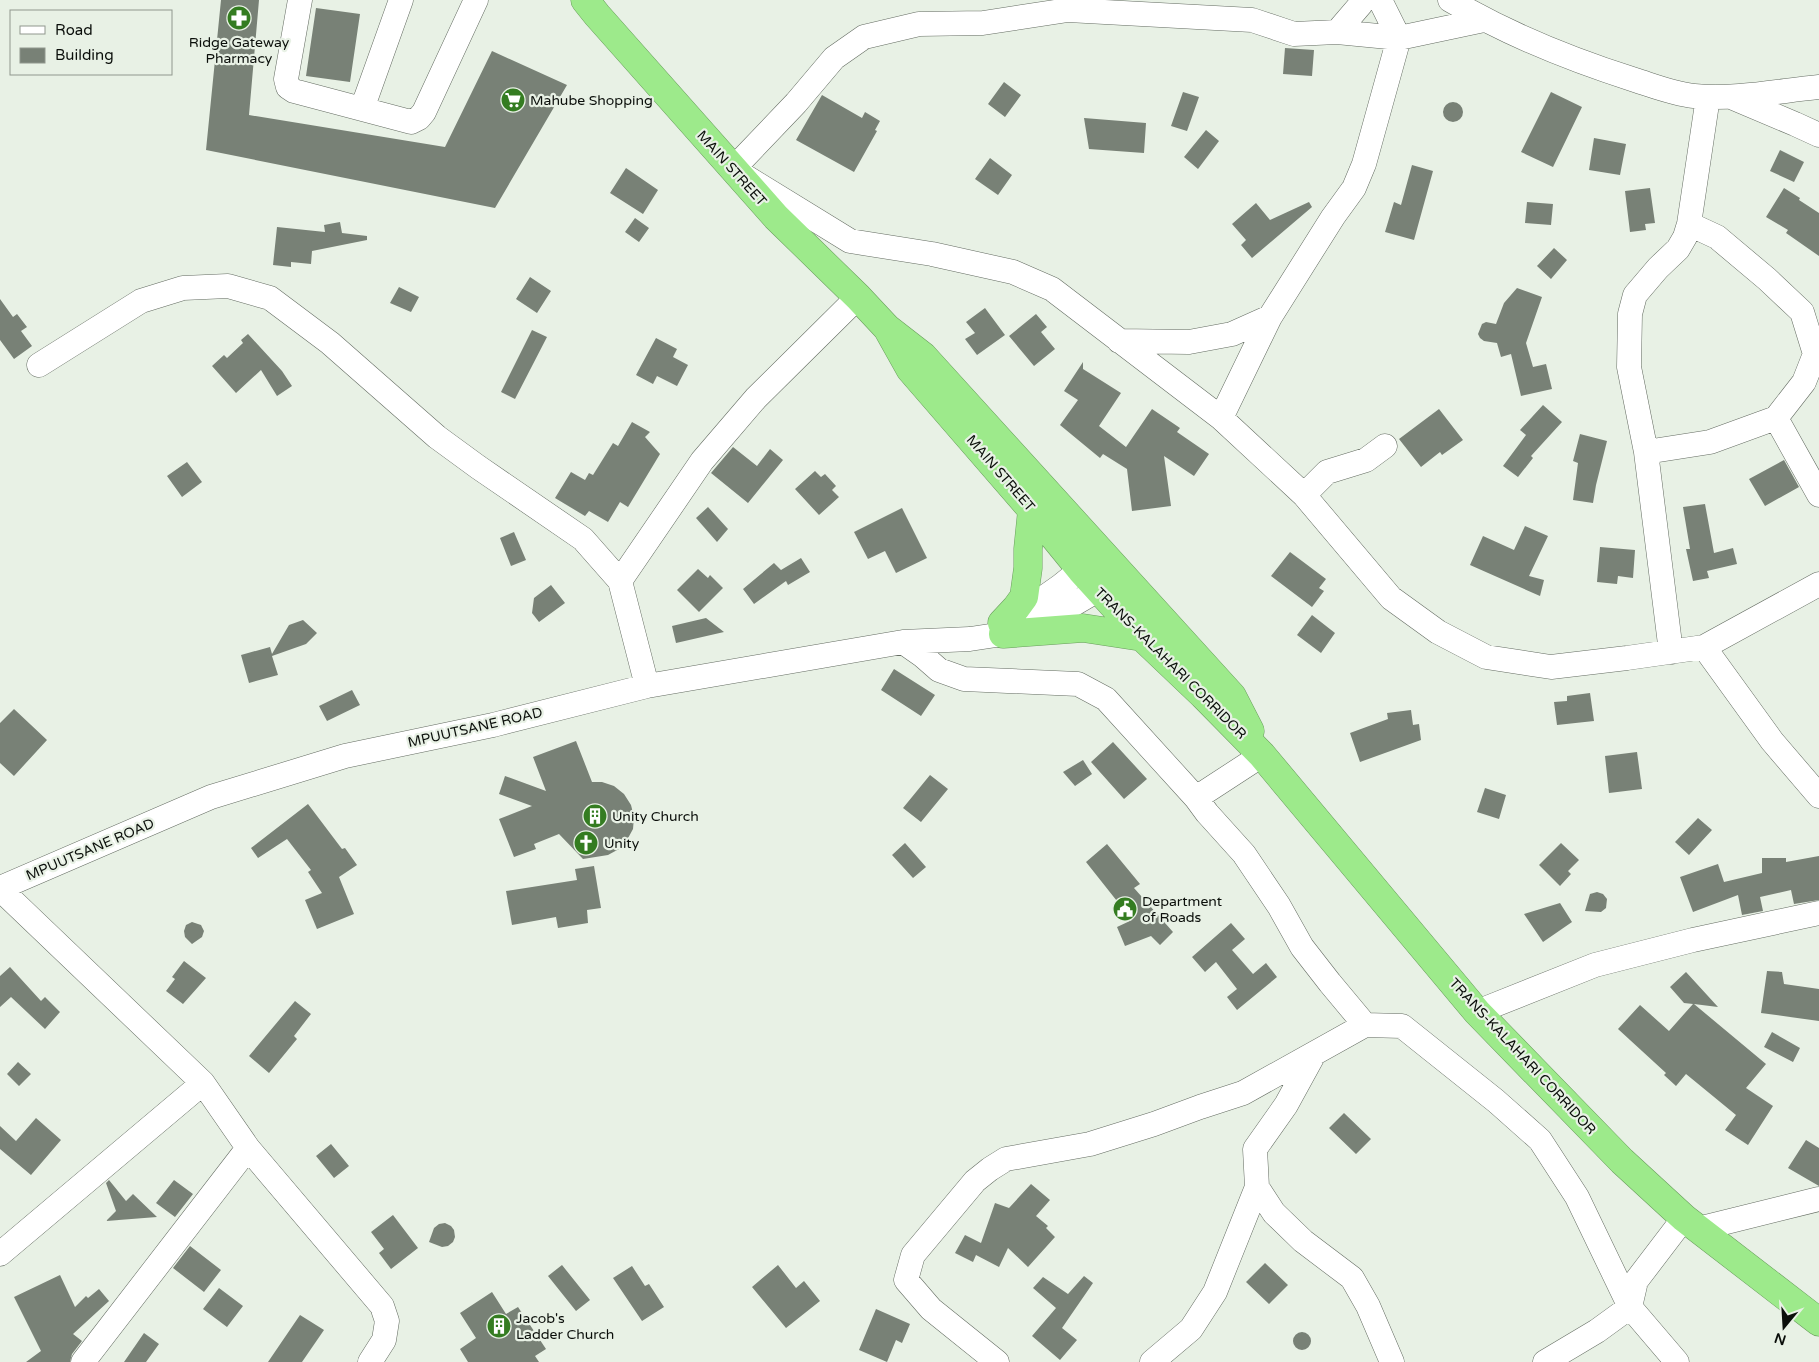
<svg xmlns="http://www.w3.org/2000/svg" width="1819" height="1362" font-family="'Varela Round',sans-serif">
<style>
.building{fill:#788176}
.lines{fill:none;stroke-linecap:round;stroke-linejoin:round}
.minor-casing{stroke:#646c62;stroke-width:25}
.highway-casing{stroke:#6a9d5e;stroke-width:29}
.minor{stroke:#fff;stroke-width:24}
.highway{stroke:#9dea8b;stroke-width:28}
.labels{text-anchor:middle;stroke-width:4.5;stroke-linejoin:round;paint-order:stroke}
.poi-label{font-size:14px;fill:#0b0f0b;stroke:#e8f1e5;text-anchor:start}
.street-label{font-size:14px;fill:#0b0f0b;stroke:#e8f1e5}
</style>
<rect width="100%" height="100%" fill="#e8f1e5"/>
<!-- building -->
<path class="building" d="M221,0H259L249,115L445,147L492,51L567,85L495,208L206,150Z
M316,8L360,14L350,82L306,76Z
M1285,48L1314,50L1312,76L1283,74Z
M1004,82L1021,95L1005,117L988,104Z
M1183,92L1199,97L1187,131L1171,126Z
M1551,92L1582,107L1553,167L1521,152Z
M822,95L862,118L865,112L880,121L875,130L877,131L854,172L796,140Z
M1443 112a10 10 0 1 1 20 0a10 10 0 1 1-20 0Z
M1084,118L1146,123L1144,153L1089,149Z
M1206,130L1219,141L1198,169L1184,157Z
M1594,138L1626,144L1620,175L1589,170Z
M1780,150L1804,162L1794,182L1770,171Z
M990,158L1012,175L998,195L975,179Z
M1412,165L1433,171L1414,240L1385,232L1394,202L1401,205Z
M626,168L658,190L643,214L610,193Z
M1650,188L1655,223L1645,224L1646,230L1630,232L1625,191Z
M1784,188L1800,198L1799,200L1819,213V256L1786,233L1788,230L1766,217Z
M1309,202L1312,207L1252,258L1241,245L1246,240L1232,224L1256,203L1270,220Z
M1527,202L1553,204L1551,225L1525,223Z
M635,218L649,228L639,242L625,232Z
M340,222L342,233L367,236V240L312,251L311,264L291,262V267L273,265L277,227L325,232L324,225Z
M1554,248L1567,260L1551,279L1537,266Z
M530,277L551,291L537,313L516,299Z
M399,287L419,297L411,312L390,303Z
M1517,288L1542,297L1526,343L1533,367L1546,364L1552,389L1521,396L1511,354L1501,357L1497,343L1484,341L1480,338L1478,334L1482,324L1486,322L1496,324L1504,303Z
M0,299L13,317L17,314L27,327L21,331L32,346L14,359L0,340Z
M985,308L1005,335L977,355L965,339L975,333L966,322Z
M1036,314L1047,327L1041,332L1055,349L1034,366L1009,336Z
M532,330L547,337L515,399L501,392Z
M248,334L282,371L292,386L277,396L261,370L236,393L212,366L224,355L227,358L243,343L241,340Z
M656,338L677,349L673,357L688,365L677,386L657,376L653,384L636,375Z
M1083,362V369L1121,393L1099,426L1126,447L1152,409L1180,428L1177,432L1209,454L1194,476L1164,456L1171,506L1132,511L1127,469L1103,454L1100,458L1060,425L1078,400L1064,391Z
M1543,405L1562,422L1531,456L1533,458L1518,477L1503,466L1526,435L1520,430Z
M1439,409L1463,440L1442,455L1440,452L1421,467L1399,439Z
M632,422L650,432L645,437L660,454L628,507L620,502L608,522L589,511L585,516L555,498L571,472L585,480L589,473L593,475L613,443L618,446Z
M1580,434L1607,441L1596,485L1593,503L1573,500L1578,463L1573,461Z
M733,447L757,466L770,449L783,460L748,503L711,473Z
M1784,460L1799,487L1765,506L1749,479Z
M187,462L202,482L182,497L167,476Z
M815,471L821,477L825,474L836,486L832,490L839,497L819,515L795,489Z
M1705,504L1714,553L1733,548L1737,564L1707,571L1709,578L1693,581L1686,549H1690L1683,507Z
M708,507L728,529L717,542L696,518Z
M902,508L927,558L896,573L885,551L868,559L854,532Z
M1525,526L1548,536L1529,576L1544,580L1540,596L1470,565L1483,536L1514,550Z
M514,532L526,560L511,566L500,538Z
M1600,547L1635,550L1633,578L1618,576L1617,584L1597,582Z
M1290,552L1326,579L1319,588L1324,591L1312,607L1271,576Z
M801,558L810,572L788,585L786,581L754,604L743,589L774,563L781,570Z
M698,569L708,578L710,575L723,588L699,612L677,590Z
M551,585L565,603L539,622L532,613L534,598Z
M1312,615L1335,633L1321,653L1297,635Z
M706,618L724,632L676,643L672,626Z
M303,620L317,633L306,644L272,656L278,675L249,683L241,655L270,647L272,654L289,625Z
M894,669L935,695L921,716L881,690Z
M352,690L360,705L327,721L319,706Z
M1590,693L1594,721L1557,725L1554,702L1567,701V696Z
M14,709L47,740L14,776L0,763V723Z
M1411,710L1413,725L1419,724L1421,740L1360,762L1350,733L1388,719L1387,713Z
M576,741L592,782H602L614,786L624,794L631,805L634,817L633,829L627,840L619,849L608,855L583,859L559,834L534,844L536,849L514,857L499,819L532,806L499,794L505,776L546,791L533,757Z
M1113,742L1147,779L1124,799L1091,762Z
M1637,752L1642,789L1609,793L1605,756Z
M1083,760L1092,774L1075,786L1063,772Z
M930,775L948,789L921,822L903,808Z
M1485,788L1506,795L1499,819L1477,812Z
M308,804L342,849L345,848L357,865L339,877L354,914L317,929L305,900L322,893L308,872L311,870L287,839L258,858L251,848Z
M1698,818L1712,830L1689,855L1675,842Z
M905,843L926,867L913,878L892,855Z
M1561,843L1579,860L1568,871L1571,874L1560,886L1539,865Z
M1107,844L1140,884L1134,888L1173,932L1160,945L1151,936L1125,946L1117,927L1132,920L1086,862Z
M1819,856V900L1794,904L1791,890L1760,897L1763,911L1742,915L1738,895L1693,912L1680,877L1718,864L1724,882L1762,873V858H1786V862Z
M594,866L601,908L587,910L588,923L558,928L556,917L512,925L506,891L577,880L575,869Z
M1597,892L1603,894L1607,899L1606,908L1601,912L1585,911L1590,894Z
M1560,903L1572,922L1543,942L1524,914Z
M192,922L201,925L204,931L202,937L192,944L185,937L184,931L186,925Z
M1231,923L1245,939L1232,950L1253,974L1266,963L1277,977L1237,1010L1227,997L1237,989L1216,962L1205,972L1192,957Z
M184,961L206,978L183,1004L166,991L175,979L172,977Z
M10,967L41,1001L45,997L60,1012L45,1029L11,997L0,1007V976Z
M1767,971L1782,972L1784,984L1819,989V1021L1761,1013Z
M1686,972L1718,1007L1694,1004L1766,1064L1746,1088L1773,1106L1748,1145L1725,1130L1736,1115L1686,1074L1676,1086L1664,1075L1666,1073L1618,1029L1640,1005L1669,1031L1693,1004L1684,1003L1670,987Z
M295,1001L311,1014L294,1036L297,1039L269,1073L249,1056Z
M1772,1032L1800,1048L1793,1062L1764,1047Z
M18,1062L31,1074L19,1086L7,1074Z
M1344,1113L1371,1139L1356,1154L1329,1128Z
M36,1118L61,1140L31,1175L0,1149V1126L16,1141Z
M1806,1140L1819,1148V1186L1788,1168Z
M331,1144L349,1166L334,1178L316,1156Z
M109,1180L126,1201L133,1194L157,1217L106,1221L116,1211L106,1183Z
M174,1180L193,1194L175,1217L156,1203Z
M1031,1184L1050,1200L1036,1216L1048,1226L1046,1228L1055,1237L1028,1267L1008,1248L999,1267L976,1255L973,1262L955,1253L965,1235L981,1243L995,1203L1009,1208Z
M393,1215L418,1248L391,1269L379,1253L384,1249L371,1232Z
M445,1223L451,1226L454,1230L455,1237L453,1242L448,1246L442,1247L429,1242L434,1228L439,1224Z
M190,1246L221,1270L204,1292L173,1268Z
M1265,1263L1288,1285L1269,1304L1246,1282Z
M562,1265L590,1300L576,1311L548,1276Z
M778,1265L796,1288L804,1281L820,1301L786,1328L752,1287Z
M632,1266L645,1286L649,1284L664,1307L642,1321L613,1278Z
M60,1275L75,1307L86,1296L88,1298L99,1289L109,1301L73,1334L82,1341L72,1354L70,1362H26L41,1351L14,1297Z
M1084,1276L1093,1283L1062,1328L1077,1340L1060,1360L1032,1336L1056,1308L1033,1288L1043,1277L1068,1294Z
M219,1288L243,1306L227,1327L203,1309Z
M492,1292L506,1314L518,1307L546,1349L535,1356L539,1362H468L460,1349L476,1338L460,1313Z
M876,1309L910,1324L902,1343L896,1340L887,1362L859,1350Z
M300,1315L324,1330L302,1362H268Z
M1293 1341a9 9 0 1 1 18 0a9 9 0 1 1-18 0Z
M144,1333L159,1344L146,1362H124Z"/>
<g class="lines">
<defs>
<path id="minor" d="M300,0L286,79L288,87L294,91L411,122L419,118L424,112L476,0
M1450,0C1507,34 1572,60 1635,80C1654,86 1674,94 1694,96C1735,100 1778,91 1819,87
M1484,20L1399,38L1337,32L1294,34L1252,20L1068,10L983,23L919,24L864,37L834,58L796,103L733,169L850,241L932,254L1013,272L1052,289L1221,418L1304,495L1391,598L1438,632L1486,657L1551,667L1627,658L1704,647L1819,584
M1337,32L1361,4V0
M1731,97L1795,124L1819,135
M362,109L401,0
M1689,224L1717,237L1767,279L1802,312L1815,354L1804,382L1776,418L1819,495
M1119,341L1189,342L1232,334L1270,317
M39,365L141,301L183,288L228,286L270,298L330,343L437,437L478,467L583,539L620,581L647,686
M1221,418L1270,317L1333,217L1354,188L1364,164L1399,38L1380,0
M1646,452L1710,442L1776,418
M1304,495L1327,472L1366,460L1385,446
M620,581L702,461L756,398L858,297
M1007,620C1038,603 1068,583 1093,558
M903,642L923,656L939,670L964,679L1078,684L1106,699L1196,798L1207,813L1244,854L1279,906L1302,947L1330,983L1365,1025
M1704,647L1772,741L1819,796
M1671,652L1646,452L1629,367L1630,314L1635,295L1658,268L1678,249L1685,237L1689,224L1708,97
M1196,798L1262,755
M0,888L211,797L345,756L493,725L647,686L903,642L970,639L1003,634L1030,626L1062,611L1098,590L1112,579
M0,889L203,1083L248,1148L382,1306L387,1321L384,1340L370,1362
M1477,1012L1595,965L1693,940L1819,913
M1257,1187L1274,1213L1303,1241L1352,1278L1368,1306L1392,1362
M1698,1229L1819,1199
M0,1254L203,1083
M83,1362L248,1148
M997,1362L931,1309L906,1280L913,1255L975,1181L990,1169L1006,1159L1090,1144L1154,1124L1200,1107L1243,1093L1365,1025L1402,1026L1496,1101L1540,1140L1577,1197L1630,1307L1677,1362
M1152,1362L1191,1329L1215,1292L1257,1187L1255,1149L1286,1105L1314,1054
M1545,1362L1597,1331L1630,1307L1636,1281L1684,1218"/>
<path id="highway" d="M585,0L597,15L776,217L858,297L887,328L923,356L1232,696L1250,731
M887,328L910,369L1032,510L1081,570L1142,637L1203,695L1262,755L1477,1012L1622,1161L1684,1218L1819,1322
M1002,623L1016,608L1024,597L1028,568V549L1032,510
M1003,634L1083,628L1142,637"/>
</defs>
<!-- minor casing -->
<use href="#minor" class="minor-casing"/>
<!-- highway casing -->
<use href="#highway" class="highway-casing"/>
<!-- minor -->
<use href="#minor" class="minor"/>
<!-- highway -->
<use href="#highway" class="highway"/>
</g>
<!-- icons -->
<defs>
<symbol id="pharmacy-disc" viewBox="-11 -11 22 22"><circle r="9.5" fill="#347c21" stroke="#e8f1e5"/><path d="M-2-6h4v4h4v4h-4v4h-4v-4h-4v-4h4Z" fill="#fff"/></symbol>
<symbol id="supermarket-disc" viewBox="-11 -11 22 22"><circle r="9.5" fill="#347c21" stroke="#e8f1e5"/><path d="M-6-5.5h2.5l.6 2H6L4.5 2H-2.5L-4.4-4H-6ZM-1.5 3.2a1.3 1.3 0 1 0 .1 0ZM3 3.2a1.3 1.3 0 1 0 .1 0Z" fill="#fff"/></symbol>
<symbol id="building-disc" viewBox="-11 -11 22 22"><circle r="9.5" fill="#347c21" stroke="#e8f1e5"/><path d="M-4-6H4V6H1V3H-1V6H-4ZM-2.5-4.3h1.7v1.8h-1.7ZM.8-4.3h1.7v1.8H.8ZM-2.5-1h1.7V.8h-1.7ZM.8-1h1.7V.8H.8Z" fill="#fff"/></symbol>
<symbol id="church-disc" viewBox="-11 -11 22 22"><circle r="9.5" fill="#347c21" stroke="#e8f1e5"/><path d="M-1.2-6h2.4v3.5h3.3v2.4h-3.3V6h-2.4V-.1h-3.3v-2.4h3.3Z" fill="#fff"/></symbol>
<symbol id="civic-disc" viewBox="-11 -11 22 22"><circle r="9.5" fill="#347c21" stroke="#e8f1e5"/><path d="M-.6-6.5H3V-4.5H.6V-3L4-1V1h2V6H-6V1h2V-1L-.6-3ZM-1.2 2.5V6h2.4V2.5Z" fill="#fff"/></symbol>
</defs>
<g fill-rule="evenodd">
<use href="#pharmacy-disc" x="225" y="4" width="28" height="28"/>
<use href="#supermarket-disc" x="499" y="86" width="28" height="28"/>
<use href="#building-disc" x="581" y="802" width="28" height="28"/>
<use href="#church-disc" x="572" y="829" width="28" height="28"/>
<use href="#civic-disc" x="1111" y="895" width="28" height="28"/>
<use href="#building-disc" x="485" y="1312" width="28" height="28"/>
</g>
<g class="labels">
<!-- poi labels -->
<g class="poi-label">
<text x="239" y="47" text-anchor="middle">Ridge Gateway<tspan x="239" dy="16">Pharmacy</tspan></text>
<text x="530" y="105">Mahube Shopping</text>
<text x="612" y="821">Unity Church</text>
<text x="604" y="848">Unity</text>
<text x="1142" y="906">Department<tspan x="1142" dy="16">of Roads</tspan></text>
<text x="516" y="1323">Jacob's<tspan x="516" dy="16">Ladder Church</tspan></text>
</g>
<!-- street labels -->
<g class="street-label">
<text transform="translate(732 168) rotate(48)" y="5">MAIN STREET</text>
<text transform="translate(1001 473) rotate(49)" y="5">MAIN STREET</text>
<text transform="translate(1171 663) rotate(45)" y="5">TRANS-KALAHARI CORRIDOR</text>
<text transform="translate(475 727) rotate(-13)" y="5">MPUUTSANE ROAD</text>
<text transform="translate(90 849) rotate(-23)" y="5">MPUUTSANE ROAD</text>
<text transform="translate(1523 1056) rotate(47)" y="5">TRANS-KALAHARI CORRIDOR</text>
</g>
</g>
<!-- legend -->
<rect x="10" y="10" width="162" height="65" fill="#e8f1e5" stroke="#90978e"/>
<rect x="20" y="26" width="25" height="8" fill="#ffffff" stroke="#90978e"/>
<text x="55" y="35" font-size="15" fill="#0b0f0b">Road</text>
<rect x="20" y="48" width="25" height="15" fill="#788176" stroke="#90978e"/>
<text x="55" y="60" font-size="15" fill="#0b0f0b">Building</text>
<!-- north arrow -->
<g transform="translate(1784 1327) rotate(198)" stroke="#e8f1e5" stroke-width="4" paint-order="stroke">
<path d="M0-4L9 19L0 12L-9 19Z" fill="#0b0f0b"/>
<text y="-8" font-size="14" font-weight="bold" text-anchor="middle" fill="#0b0f0b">N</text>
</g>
</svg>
